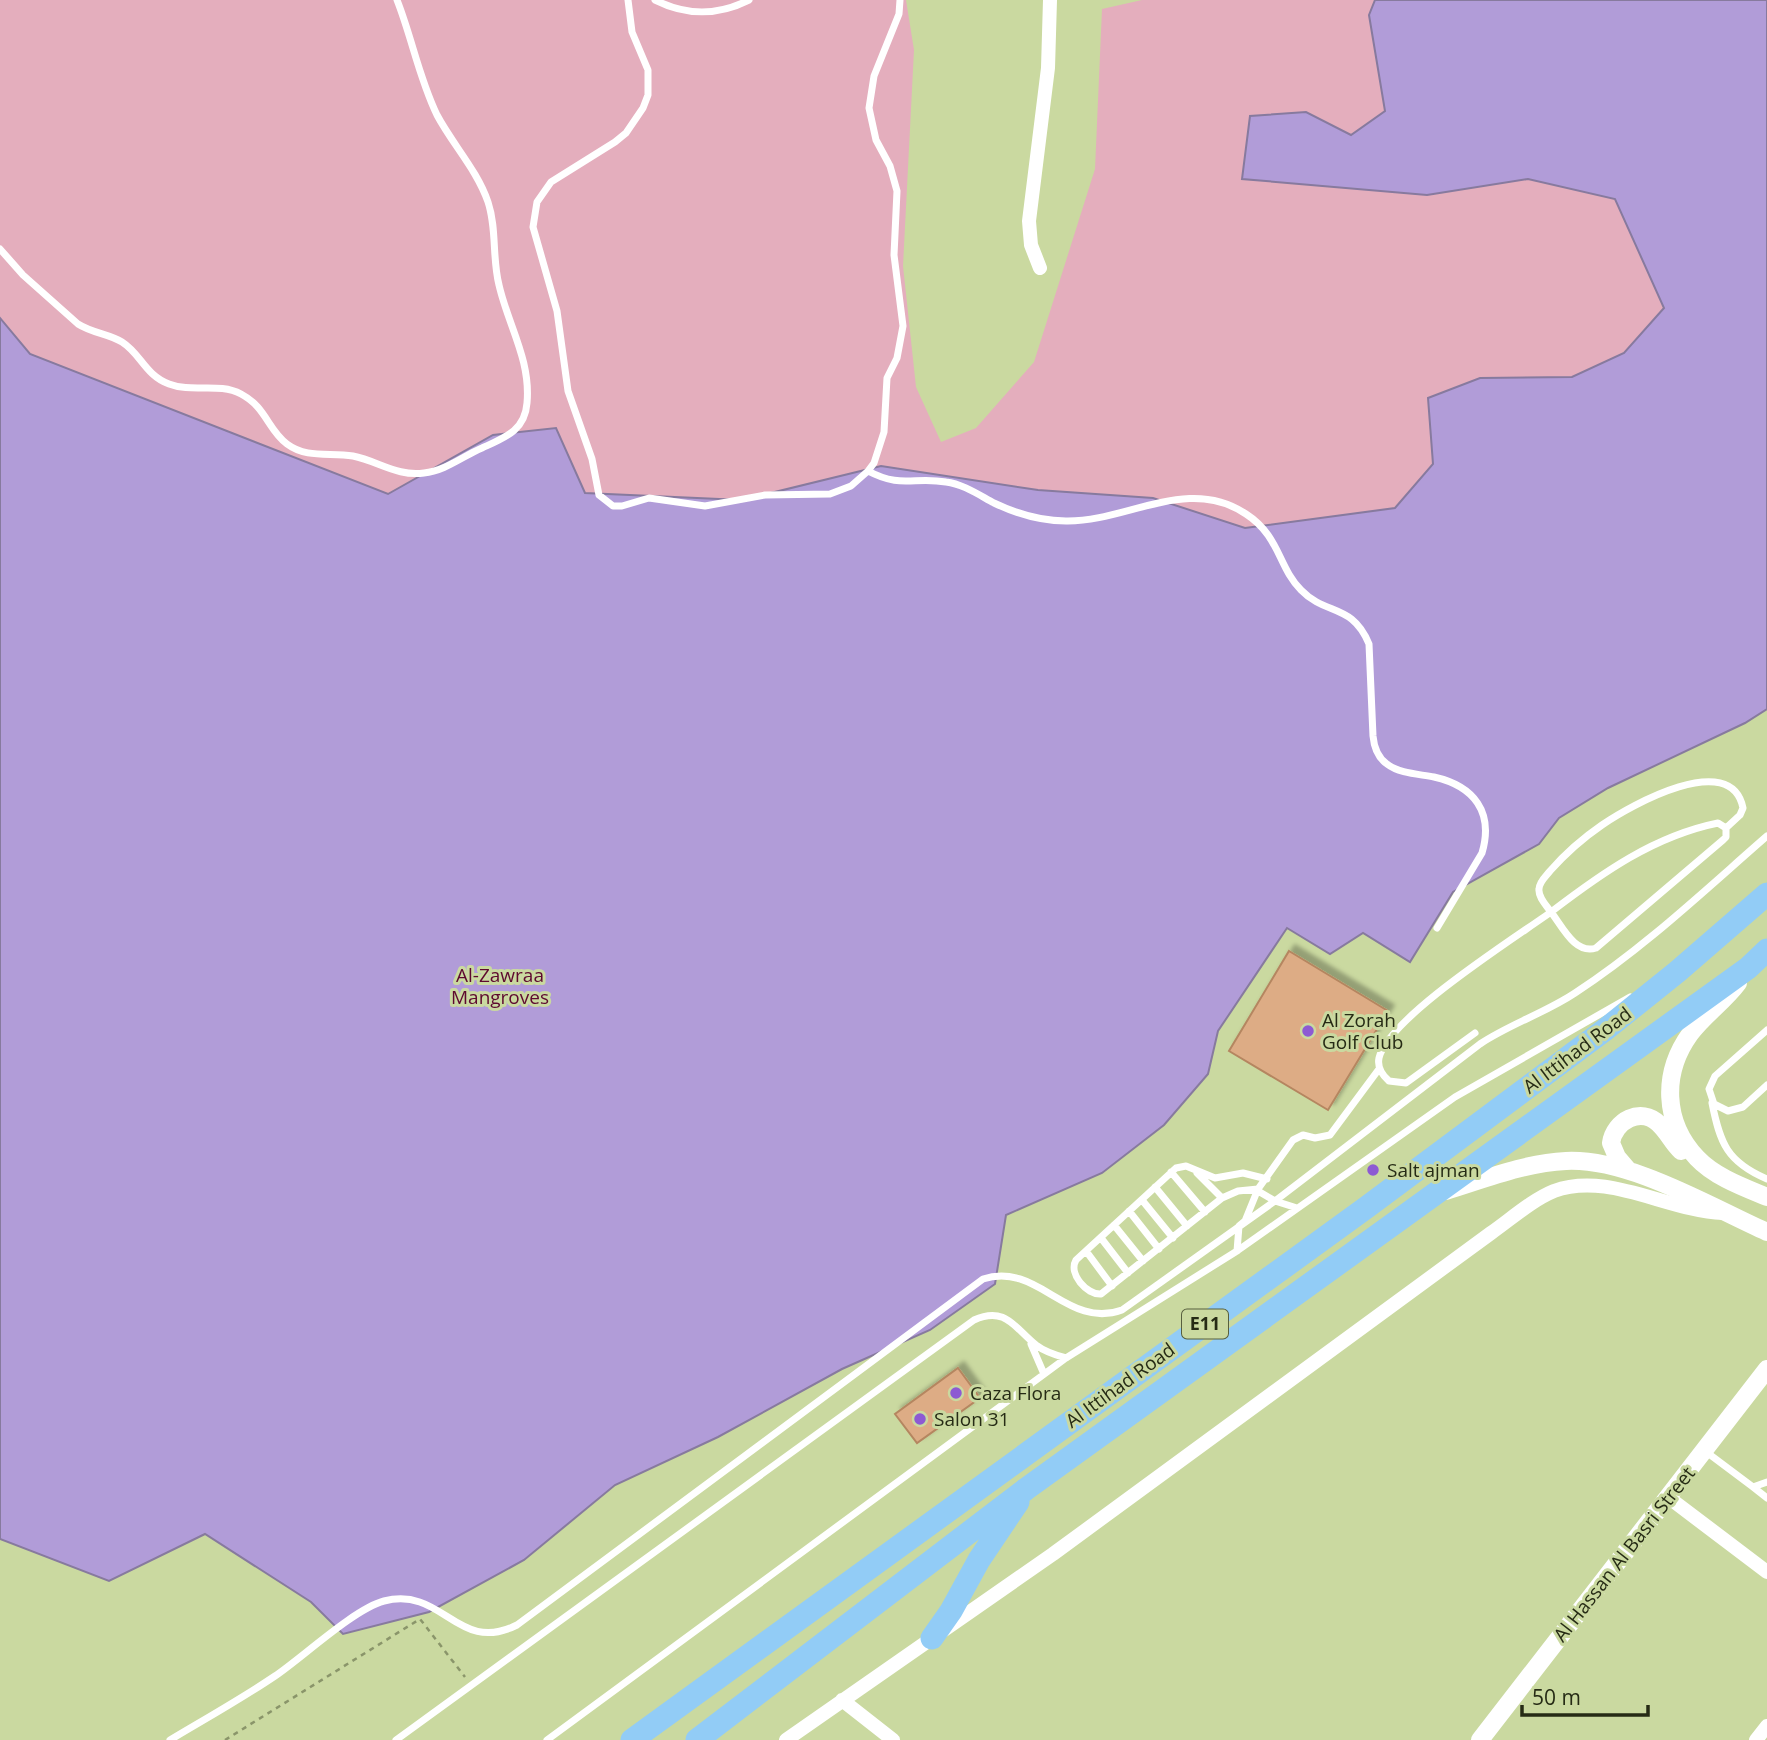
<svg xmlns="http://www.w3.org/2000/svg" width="1767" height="1740" font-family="'Open Sans',sans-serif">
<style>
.green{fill:#e4aebd}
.water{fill:#b19cd8;stroke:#877a9e;stroke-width:2}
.building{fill:#ddac85;stroke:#b58660;stroke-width:2;filter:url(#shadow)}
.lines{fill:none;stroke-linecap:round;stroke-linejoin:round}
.path{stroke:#8a956a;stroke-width:2.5;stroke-dasharray:5 5;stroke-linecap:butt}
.service{stroke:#fff;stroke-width:7}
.minor{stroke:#fff;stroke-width:14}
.tertiary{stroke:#fff;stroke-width:18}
.trunk{stroke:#92ccf6;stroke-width:23}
.poi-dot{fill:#8d5ad3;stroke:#cad9a0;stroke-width:2.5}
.labels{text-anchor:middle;stroke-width:6;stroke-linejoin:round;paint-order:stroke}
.shield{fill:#cad9a0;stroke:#575f3f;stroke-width:2}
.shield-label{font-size:18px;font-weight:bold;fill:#262b15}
.park-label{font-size:19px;fill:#5e092f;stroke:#cad9a0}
.poi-label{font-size:19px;fill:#262b15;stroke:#cad9a0;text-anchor:start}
.street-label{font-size:19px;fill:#262b15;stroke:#cad9a0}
</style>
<defs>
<filter id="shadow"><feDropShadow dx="6" dy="-6" stdDeviation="2" flood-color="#0004"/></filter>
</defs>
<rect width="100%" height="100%" fill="#cad9a0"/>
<!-- green -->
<path class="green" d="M0,0H906L914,50L903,266L916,387L941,442L976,428L1034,362L1095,169L1102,9L1142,0H1767V709L1745,723L1608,788L1559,818L1539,844L1453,892L1410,962L1363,933L1330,954L1287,928L1218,1031L1208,1074L1164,1125L1102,1173L1006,1215L995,1284L930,1330L842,1369L718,1437L615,1485L524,1560L429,1612L343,1634L311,1602L205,1534L109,1581L0,1539Z"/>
<!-- water -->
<path class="water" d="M1375,0H1767V709L1745,723L1608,788L1559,818L1539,844L1453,892L1410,962L1363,933L1330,954L1287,928L1218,1031L1208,1074L1164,1125L1102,1173L1006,1215L995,1284L930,1330L842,1369L718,1437L615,1485L524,1560L429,1612L343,1634L311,1602L205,1534L109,1581L0,1539V318L30,354L388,494L493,435L556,428L585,493L742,500L881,466L1038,490L1153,498L1245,528L1395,508L1433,464L1428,398L1480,378L1572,377L1624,353L1664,308L1615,199L1528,179L1427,195L1242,179L1250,116L1306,112L1351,135L1385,111L1369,15Z"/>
<!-- building -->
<path class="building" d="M1289,951L1388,1011L1328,1110L1229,1051Z
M958,1368L980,1398L917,1443L895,1414Z"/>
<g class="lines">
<!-- path -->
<path class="path" d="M225,1740L420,1619L465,1677"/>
<!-- service -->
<path class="service" d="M628,0L632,32L648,70V95L643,108L626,133L615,142L551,182L537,202L533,227L557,311L568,391L592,459L599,495L613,506H622L649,498L705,506L765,495L830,494L851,486L868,471L874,463L884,432L887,378L897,358L903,326L894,255L897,191L890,166L876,140L869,108L874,76L899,14L900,0
M655,0C687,16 717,16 749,0
M0,249L23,275L78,324C92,333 109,334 122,342C141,354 145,375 169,384C192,393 219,382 241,394C266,407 268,430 287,444C307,459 330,452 353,456C378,461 398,477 424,473C445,471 463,456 482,448C504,438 525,431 527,403C531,360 508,325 499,285C492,258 497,229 488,202C477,170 453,145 437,115C419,78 412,38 397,0
M868,471C902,489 914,476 946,482C963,484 979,495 994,503C1017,514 1041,521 1066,521C1127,522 1188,475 1246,514C1280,536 1278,567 1301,590C1326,616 1352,603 1369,644L1373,736C1374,747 1377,757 1387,764C1400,774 1419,774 1434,777C1474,786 1494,812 1482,853L1437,928
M1718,823L1726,828V837L1723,840L1596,948C1575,955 1562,926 1551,912C1602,873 1654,836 1718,823Z
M1767,1030L1715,1076L1709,1089L1714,1104L1728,1111L1743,1107L1767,1085
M1475,1033L1406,1083L1389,1081C1382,1075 1377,1068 1379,1058C1388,1018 1515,938 1551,912C1546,905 1538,897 1539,889C1539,882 1546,876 1550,871C1565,854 1583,838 1602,825C1631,805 1731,749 1743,808L1740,815L1726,828
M1712,1103C1720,1143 1727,1162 1767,1179
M1171,1172L1205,1212
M1197,1173L1222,1198
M1155,1187L1187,1226
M1258,1189L1238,1191L1222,1198L1101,1294C1087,1295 1068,1274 1076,1260L1176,1168L1186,1166L1215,1178L1243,1173L1267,1179
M1258,1191L1275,1201L1297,1208
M1142,1200L1173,1238
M1129,1211L1159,1249
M1114,1225L1143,1261
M1101,1238L1128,1273
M1086,1251L1112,1286
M1237,1251L1239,1226L1245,1221L1258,1189L1293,1140L1303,1135L1315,1138L1330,1135L1379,1069
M1031,1344L1044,1374
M1705,1451L1753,1487
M1767,1482L1753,1487L1767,1498
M170,1740C205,1719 241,1699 275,1676C303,1657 354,1609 384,1601C444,1586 457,1655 517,1625L983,1279C1038,1261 1067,1330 1122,1310L1275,1201L1480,1044C1510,1024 1545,1013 1575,993C1644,948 1705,890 1767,836
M396,1740L974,1320C1005,1306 1014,1327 1036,1345C1045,1352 1055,1355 1066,1358
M547,1740L1066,1358L1237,1251L1455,1097L1630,997"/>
<!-- minor -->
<path class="minor" d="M1040,268L1031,245L1029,221L1048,68L1050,0
M1668,1497L1767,1572
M842,1700L893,1740
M786,1740L1053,1554L1491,1233C1511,1219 1532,1200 1554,1191C1608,1171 1667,1211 1723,1213
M1756,1740L1767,1726"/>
<!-- tertiary -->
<path class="tertiary" d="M1738,983C1724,1002 1704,1015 1690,1034C1662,1073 1663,1122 1697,1158C1715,1177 1743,1187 1767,1197
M1629,1171L1617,1157L1611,1143C1614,1121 1641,1106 1659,1124C1668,1132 1672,1143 1681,1151
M1446,1191C1485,1179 1525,1163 1566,1161C1629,1158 1709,1206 1767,1232
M1480,1740L1767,1369"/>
<!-- trunk -->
<path class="trunk" d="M932,1638L951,1611L979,1560L1018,1502
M632,1740L1367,1207L1606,1029L1677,972L1767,894
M697,1740L1026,1489L1748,968L1767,950"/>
</g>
<!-- markers -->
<g class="poi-dot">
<circle cx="1308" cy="1031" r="7"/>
<circle cx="1373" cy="1170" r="7"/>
<circle cx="956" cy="1393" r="7"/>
<circle cx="920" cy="1419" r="7"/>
</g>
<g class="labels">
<!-- shield labels -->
<rect class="shield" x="1182" y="1309.5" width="46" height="29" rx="5"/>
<g class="shield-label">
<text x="1205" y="1330">E11</text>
</g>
<!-- park labels -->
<g class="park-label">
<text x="500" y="982">Al-Zawraa<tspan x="500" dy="22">Mangroves</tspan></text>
</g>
<!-- poi labels -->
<g class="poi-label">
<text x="1322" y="1027">Al Zorah<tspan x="1322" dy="22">Golf Club</tspan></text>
<text x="1387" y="1177">Salt ajman</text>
<text x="970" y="1400">Caza Flora</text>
<text x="934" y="1426">Salon 31</text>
</g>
<!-- street labels -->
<g class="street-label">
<text transform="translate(1577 1050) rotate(-37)" y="7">Al Ittihad Road</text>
<text transform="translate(1120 1385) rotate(-36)" y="7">Al Ittihad Road</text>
<text transform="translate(1624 1554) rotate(-52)" y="7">Al Hassan Al Basri Street</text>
</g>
</g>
<!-- scale -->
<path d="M1522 1705v10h126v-10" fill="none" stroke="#262b15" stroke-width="3.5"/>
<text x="1532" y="1705" font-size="21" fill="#262b15" stroke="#cad9a0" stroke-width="5" paint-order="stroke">50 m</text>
</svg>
